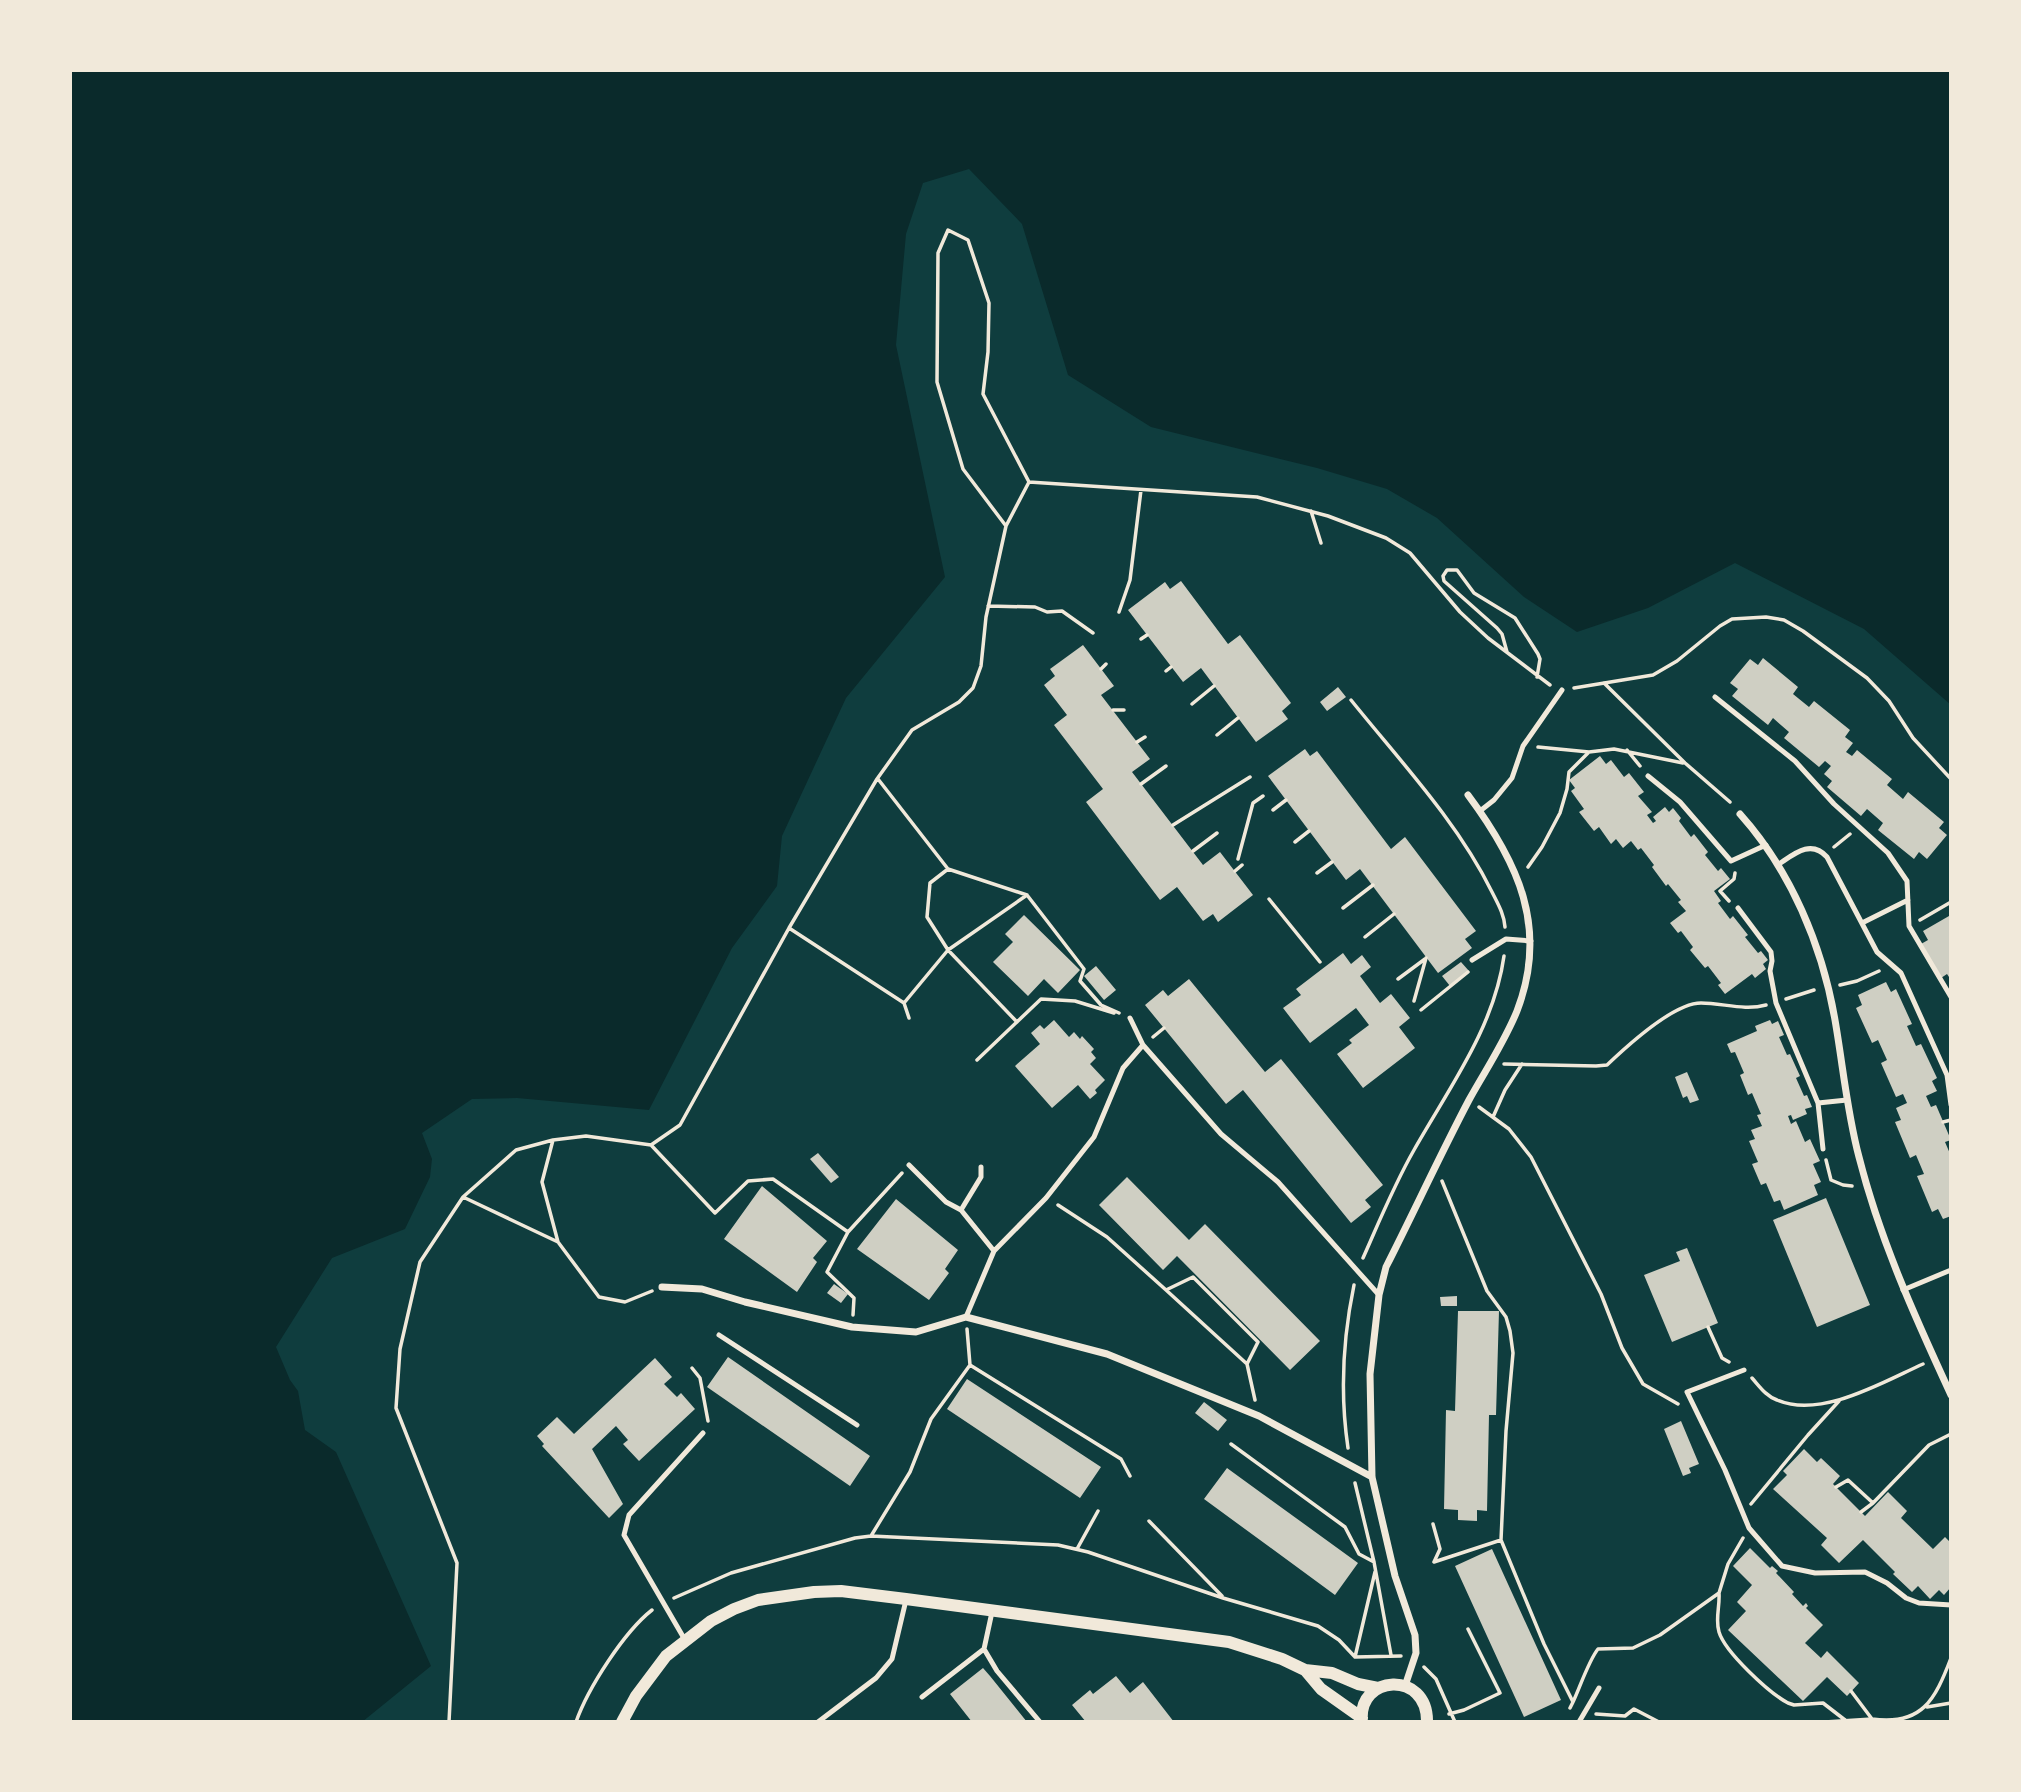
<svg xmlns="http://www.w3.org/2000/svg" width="2021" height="1792" font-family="'Fira Sans Condensed',sans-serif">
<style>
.water{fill:#0a2a2b}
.building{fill:#cfcfc3}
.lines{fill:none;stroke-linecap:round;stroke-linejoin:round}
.path{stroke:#f1e9da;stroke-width:3.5}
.service{stroke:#f1e9da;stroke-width:5}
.minor{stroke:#f1e9da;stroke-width:7}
.tertiary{stroke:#f1e9da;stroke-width:12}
</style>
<rect width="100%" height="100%" fill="#0f3d3e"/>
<!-- water -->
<path class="water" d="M70,70H1951V705L1864,629L1735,563L1648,608L1577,632L1524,597L1437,518L1387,489L1317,468L1151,427L1068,375L1022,224L969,169L923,183L906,234L896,345L945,577L846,698L782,836L777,886L732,948L649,1110L517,1098L472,1099L422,1133L432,1159L430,1177L405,1229L332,1258L276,1347L290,1380L298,1391L305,1430L336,1452L431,1666L362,1722H70Z"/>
<!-- building -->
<path class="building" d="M1181,581L1228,644L1240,635L1291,703L1282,711L1288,719L1256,742L1201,668L1183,682L1128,610L1165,582L1170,589Z
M1083,645L1114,686L1101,695L1150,759L1132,772L1203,865L1220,852L1253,895L1218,922L1213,914L1203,921L1177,887L1160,900L1086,802L1103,789L1054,725L1067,715L1044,685L1055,676L1050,669Z
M1763,658L1798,687L1793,694L1809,707L1814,701L1850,730L1845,737L1853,743L1846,752L1852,756L1857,750L1892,779L1887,785L1903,799L1908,792L1944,822L1939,828L1947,835L1927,859L1919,852L1914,859L1878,830L1883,823L1867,809L1861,816L1827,787L1832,781L1824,774L1831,766L1825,761L1819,767L1784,738L1789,732L1773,718L1768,725L1732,696L1738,689L1730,683L1750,659L1758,665Z
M1338,687L1346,697L1327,711L1320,702Z
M1305,749L1310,756L1317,751L1391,849L1405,837L1476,931L1465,939L1472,948L1438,973L1360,869L1346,880L1268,776Z
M1600,756L1606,764L1611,760L1624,777L1629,773L1644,792L1638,796L1652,812L1647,815L1653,823L1656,821L1653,817L1665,807L1669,812L1673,808L1681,818L1679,821L1691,837L1694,834L1708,852L1705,855L1718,871L1721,868L1730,879L1714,891L1721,901L1718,903L1730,919L1733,916L1748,935L1745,937L1758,953L1761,951L1768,960L1763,964L1766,969L1755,978L1752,974L1725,994L1718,985L1721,983L1708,966L1705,968L1690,950L1693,947L1681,931L1678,933L1670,923L1686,911L1678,902L1681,900L1668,884L1666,886L1652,867L1654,865L1641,848L1638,850L1631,841L1623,848L1616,839L1611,844L1599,827L1594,831L1579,812L1584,809L1571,791L1575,788L1569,780Z
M1024,915L1080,970L1058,993L1044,979L1028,996L993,962L1013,942L1005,934Z
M1949,916L1951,919V980L1947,974L1941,978L1921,944L1928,940L1923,931Z
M1343,953L1351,964L1362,955L1371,967L1360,976L1380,1003L1391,994L1410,1018L1399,1027L1415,1048L1363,1088L1337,1054L1352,1043L1349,1040L1369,1025L1356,1008L1310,1043L1283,1008L1301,995L1296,989Z
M1461,962L1469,971L1450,986L1442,976Z
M1096,966L1116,990L1104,1000L1084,976Z
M1189,979L1265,1072L1281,1059L1383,1185L1365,1200L1371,1207L1351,1223L1243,1090L1226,1104L1145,1005L1163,990L1168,996Z
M1886,982L1891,992L1896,989L1912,1024L1907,1026L1916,1046L1921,1044L1937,1078L1932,1081L1937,1091L1926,1096L1931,1107L1936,1105L1951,1140L1945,1142L1951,1156V1216L1943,1219L1938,1209L1932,1212L1917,1176L1924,1174L1916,1155L1910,1158L1895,1122L1901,1120L1896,1108L1907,1103L1903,1094L1896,1097L1881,1063L1887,1060L1878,1040L1872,1043L1856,1008L1862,1005L1858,995Z
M1054,1020L1069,1037L1074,1032L1080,1039L1082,1036L1094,1049L1091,1052L1096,1058L1090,1064L1105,1080L1095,1090L1097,1093L1090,1099L1078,1085L1052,1108L1015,1066L1040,1044L1031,1033L1040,1025L1044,1029Z
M1770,1020L1772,1024L1778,1021L1784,1035L1779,1037L1787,1055L1790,1054L1800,1076L1796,1078L1804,1096L1807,1095L1812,1107L1805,1109L1807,1114L1793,1120L1791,1115L1788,1116L1791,1124L1796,1121L1805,1142L1810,1139L1820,1161L1813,1164L1821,1182L1814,1185L1818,1195L1784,1210L1780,1200L1774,1202L1766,1183L1761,1185L1752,1164L1758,1162L1749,1141L1755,1139L1751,1130L1762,1126L1757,1115L1761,1114L1752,1093L1748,1095L1740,1075L1744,1073L1735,1052L1731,1053L1727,1044L1757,1031L1755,1026Z
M1687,1072L1699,1100L1690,1103L1687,1096L1683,1098L1675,1077Z
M818,1153L839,1177L831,1183L810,1159Z
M1127,1177L1189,1240L1205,1224L1320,1341L1290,1370L1177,1256L1163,1270L1099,1205Z
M762,1186L827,1241L813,1258L817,1262L797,1292L724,1239Z
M1826,1198L1870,1305L1817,1327L1773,1220Z
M896,1199L958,1250L945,1269L949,1273L929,1300L857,1249Z
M1687,1248L1718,1323L1672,1342L1644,1275L1680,1261L1676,1252Z
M834,1284L848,1294L841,1303L827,1293Z
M1457,1296V1306H1441L1440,1297Z
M1458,1311H1499L1496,1415H1489L1487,1511L1477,1510V1521L1458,1520V1510L1444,1509L1446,1410L1455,1411Z
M728,1357L870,1456L850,1486L707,1387Z
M655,1358L672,1377L664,1384L677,1397L681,1393L695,1409L639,1461L623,1444L628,1440L616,1426L592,1449L623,1504L609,1518L542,1446L544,1444L537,1436L557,1417L574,1434Z
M967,1379L1101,1467L1080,1498L947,1409Z
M1204,1402L1227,1420L1218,1431L1195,1413Z
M1681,1421L1699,1464L1689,1468L1691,1473L1683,1476L1664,1429Z
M1804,1449L1817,1462L1821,1458L1840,1476L1833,1484L1865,1516L1888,1492L1907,1511L1901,1518L1933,1549L1945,1537L1951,1543V1587L1944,1595L1939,1590L1930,1599L1918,1586L1912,1592L1893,1574L1895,1572L1863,1540L1839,1563L1821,1545L1827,1538L1773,1489L1787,1475L1783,1471Z
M1227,1468L1358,1563L1335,1595L1204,1499Z
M1750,1548L1770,1568L1772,1566L1778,1571L1776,1573L1794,1592L1792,1594L1803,1606L1806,1603L1808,1606L1806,1608L1823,1625L1805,1643L1821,1658L1827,1651L1859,1683L1847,1696L1827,1677L1803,1701L1728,1630L1746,1611L1737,1602L1752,1585L1733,1566Z
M1492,1549L1561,1700L1524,1717L1455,1566Z
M983,1668L990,1676L1027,1722H972L950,1694Z
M1116,1676L1130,1693L1143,1682L1174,1722H1086L1072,1705L1090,1690L1093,1694Z"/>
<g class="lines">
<!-- path -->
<path class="path" d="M1311,511L1321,543
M1006,526L963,469L937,382L938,253L948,230L968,240L989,303L988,352L983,394L1029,482
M988,606L1035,607L1047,612L1062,611L1093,633
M1119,612L1130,580L1141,490
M1141,639L1147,635
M1507,652L1502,634L1497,628L1444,581L1443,576L1447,570H1457L1474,593L1515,618L1538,654L1540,659L1537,677
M1101,669L1106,664
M1166,671L1171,667
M1604,683L1685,763L1730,802
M1574,688L1653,675L1677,661L1720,626L1732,619L1766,617L1784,620L1803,631L1867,678L1889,701L1913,738L1951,779
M1351,700C1400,761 1457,821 1492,892C1498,904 1504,914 1505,927
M1192,704L1214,686
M1113,710H1124
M1217,735L1238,718
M1137,742L1145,737
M1538,747L1589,752L1614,749L1683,763
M1627,750L1640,766
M878,779L948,869L1027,895
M1141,784L1166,766
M1273,810L1286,800
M1173,825L1250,777
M1295,842L1309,831
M1834,847L1850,834
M1193,851L1217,833
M1238,859L1253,803L1263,796
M1528,867L1542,847L1560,813L1567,789L1569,772L1588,753
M948,869L930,883L927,917L948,950L1017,1022
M1235,871L1242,865
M1317,873L1332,862
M1269,899L1320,962
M1729,901L1720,891L1734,879L1735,873
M1343,908L1373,885
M1920,920L1951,902
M789,928L904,1003L909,1018
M1365,937L1394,914
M1398,979L1425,959
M1840,985L1857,981L1879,971
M1786,999L1814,990
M1414,1001L1426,958
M904,1003L948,950L1027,895L1084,969L1080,981L1101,1005L1119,1013
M1421,1010L1468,972
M1153,1037L1164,1028
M977,1060L1041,999L1075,1001L1114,1013
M1504,1064L1596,1066L1607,1065C1627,1046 1674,1003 1701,1003C1723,1003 1744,1011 1766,1005
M1479,1107L1509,1129L1531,1157L1601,1294L1622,1348L1643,1384L1678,1404
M1493,1117L1505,1090L1522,1064
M1943,1122L1951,1120
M553,1140L542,1182L558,1242
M651,1145L715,1213L748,1181L773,1179L848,1232L902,1173
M1826,1160L1831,1180L1843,1185L1852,1186
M1442,1181L1487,1291L1506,1317L1510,1331L1513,1353L1506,1431L1501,1540L1544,1644L1573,1702L1570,1708
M463,1197L558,1242L599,1297L625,1302L652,1291
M1058,1205L1107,1237L1166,1290L1193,1277L1258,1342L1247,1364L1255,1400
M848,1232L827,1272L854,1298L853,1315
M1363,1258C1379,1222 1394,1185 1414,1150C1449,1088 1494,1028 1504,956
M1166,1290L1247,1364
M1708,1327L1722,1358L1729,1362
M970,1365L1121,1459L1130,1476
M692,1368L700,1378L708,1421
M1752,1378C1760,1387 1766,1396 1777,1400C1821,1419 1883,1382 1923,1364
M1231,1444L1345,1527L1359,1554L1374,1562
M1348,1448C1340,1394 1343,1338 1354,1285
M1355,1483L1374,1562L1391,1655
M1836,1487L1848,1480L1873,1503
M1751,1504L1808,1435L1839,1401
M1861,1512L1873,1503L1929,1445L1951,1434
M1149,1521L1222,1596
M1433,1524L1440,1549L1434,1562
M871,1536L910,1472L931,1419L970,1365L967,1329
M1077,1549L1098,1511
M1434,1562L1501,1540
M1719,1593C1720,1607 1715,1619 1719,1632C1725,1652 1769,1693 1788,1703L1794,1705L1823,1703L1845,1720
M674,1598L731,1573L855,1538L871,1536L1058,1545L1088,1552L1223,1598L1318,1626L1339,1640L1355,1657
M1355,1657L1375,1572
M1355,1657L1401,1656
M1424,1667L1436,1679L1455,1722
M1851,1691L1872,1719C1922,1726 1935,1700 1951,1658
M1573,1702C1580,1687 1589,1660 1598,1649L1633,1648L1660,1635L1719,1593L1728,1564L1743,1538
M1927,1707L1951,1703
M1449,1714L1464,1710L1500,1693L1468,1629
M1596,1714L1625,1716L1634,1709L1659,1722
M449,1722L457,1563L396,1408L400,1349L420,1262L463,1197L516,1150L553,1140L586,1136L651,1145L680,1125L789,928L877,779L912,730L959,702L973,688L981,666L986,617L1006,526L1029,482L1257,497L1328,516L1386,538L1410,553L1460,612L1488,638L1550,685
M576,1722C588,1688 624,1632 652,1610
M1825,1722L1872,1719V1722"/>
<!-- service -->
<path class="service" d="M1715,697L1795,761L1834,804L1888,853L1907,881L1909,926L1951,997
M1648,776L1680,802L1731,861L1766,845
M1480,811L1494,800L1512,778L1523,746L1562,690
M1779,864C1794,854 1811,839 1827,857L1877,952L1901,973L1947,1075L1951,1105
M1738,908L1771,952L1772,961L1770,971L1776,1003L1818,1103
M1862,923L1908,900
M1472,960L1506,939L1531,941
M1130,1018L1143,1045L1221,1134L1278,1182L1379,1295
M1823,1149L1818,1103L1847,1100
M909,1165L946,1202L961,1210L994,1251
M961,1210L981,1177V1167
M1903,1290L1951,1270
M966,1317L994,1251L1046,1198L1094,1137L1123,1068L1143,1045
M719,1335L857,1425
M1744,1370L1687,1392L1725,1470L1749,1528L1782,1566L1815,1573L1865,1572L1887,1583L1906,1598L1919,1603L1951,1605
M685,1640L624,1535L629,1515L703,1433
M984,1649L992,1612
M922,1697L984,1649L997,1671L1040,1722
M818,1722L876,1678L892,1659L906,1600
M1579,1722L1599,1688"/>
<!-- minor -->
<path class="minor" d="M1740,814C1791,871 1822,945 1835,1020C1843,1066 1847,1112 1859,1157C1880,1240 1915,1317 1951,1395
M662,1287L702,1289L745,1302L852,1327L916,1332L966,1317L1107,1354L1259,1416L1372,1477
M1405,1686L1416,1653L1415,1635L1395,1576L1372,1477L1370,1374L1379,1295L1386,1267C1414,1212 1440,1155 1469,1100C1485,1071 1504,1043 1517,1011C1549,928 1518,862 1468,795"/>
<!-- tertiary -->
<path class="tertiary" d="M1305,1670L1321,1689L1362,1718
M622,1722L636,1696L666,1656L711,1621L734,1609L758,1600L814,1592L841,1591L906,1599L1229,1642L1282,1659L1305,1670L1332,1673L1358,1684L1378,1688
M1362,1722C1357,1674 1428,1670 1427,1722"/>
</g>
<!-- border -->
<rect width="2021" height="1792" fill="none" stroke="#f1e9da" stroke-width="144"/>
</svg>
